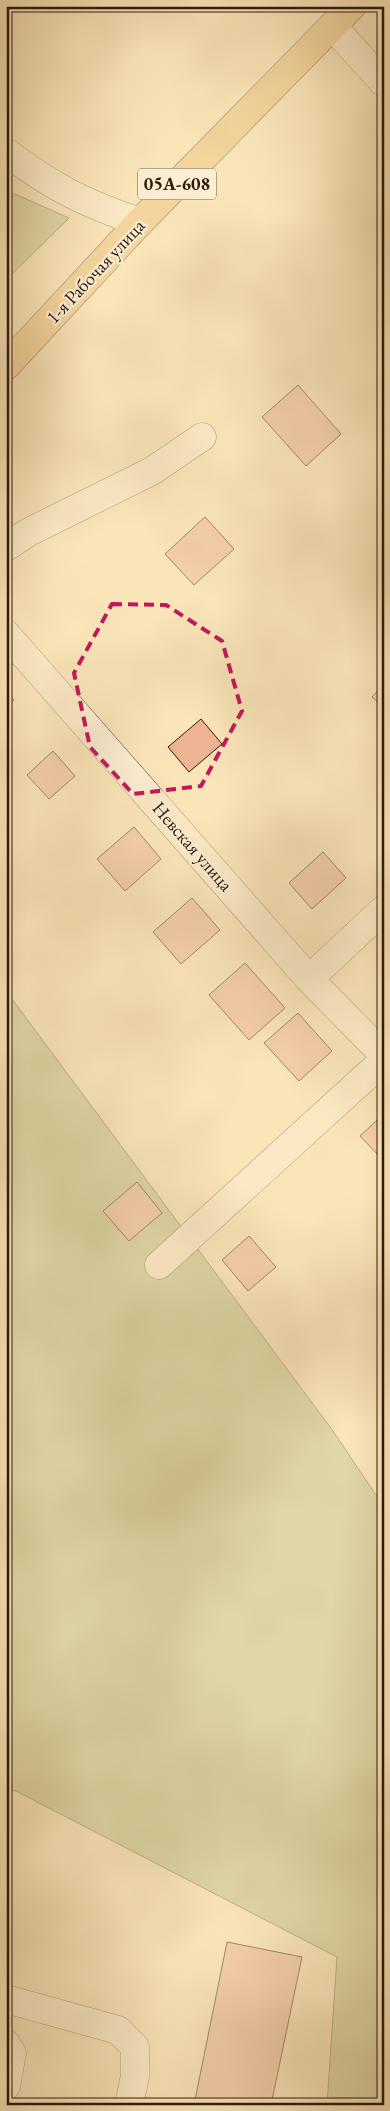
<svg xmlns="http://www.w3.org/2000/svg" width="390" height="2111" font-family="'EB Garamond',serif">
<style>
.green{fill:#c0c48e;stroke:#776e4e}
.building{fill:#eeb494;stroke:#2e190e}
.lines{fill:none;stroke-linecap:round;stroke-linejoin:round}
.minor-casing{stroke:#614c39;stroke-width:29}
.major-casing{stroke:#2e190e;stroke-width:29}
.minor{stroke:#fceed2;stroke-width:28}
.major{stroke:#edc27c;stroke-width:28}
.marked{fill:none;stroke:#c2185b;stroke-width:4;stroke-dasharray:10 6;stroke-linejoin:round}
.labels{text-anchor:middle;stroke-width:4.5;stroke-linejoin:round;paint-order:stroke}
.shield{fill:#fceed2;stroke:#6c5949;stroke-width:1}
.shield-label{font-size:18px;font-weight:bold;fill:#2e190e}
.street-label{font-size:19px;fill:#2e190e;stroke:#fceed2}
</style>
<rect width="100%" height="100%" fill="#fae5b9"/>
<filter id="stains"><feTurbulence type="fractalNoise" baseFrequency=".004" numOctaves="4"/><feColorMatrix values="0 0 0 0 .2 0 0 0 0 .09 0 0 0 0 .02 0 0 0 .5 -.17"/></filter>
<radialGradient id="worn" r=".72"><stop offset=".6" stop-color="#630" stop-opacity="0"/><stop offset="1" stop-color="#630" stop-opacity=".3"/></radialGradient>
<!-- green -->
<path class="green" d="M6,190L69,218L6,280Z
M6,991L333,1431L384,1507V2105H327L337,1957L16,1791L6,1790Z"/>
<!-- building -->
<path class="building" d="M298,385L341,434L306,466L262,417Z
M205,517L234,549L194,585L165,554Z
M384,684V707L372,697Z
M6,691L14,700L6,707Z
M201,719L222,744L189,772L168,747Z
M53,751L75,776L49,799L27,775Z
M134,827L161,859L125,891L97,859Z
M323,852L346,878L312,909L289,883Z
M192,898L220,930L181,964L153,932Z
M245,963L285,1008L249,1040L209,995Z
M298,1013L332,1051L299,1081L264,1043Z
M384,1114V1161L360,1136Z
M137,1182L162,1213L129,1241L103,1211Z
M249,1236L276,1267L248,1291L222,1260Z
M227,1942L302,1957L271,2105H194Z"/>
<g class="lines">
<defs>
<path id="minor" d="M333,27L384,83
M6,152C52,187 86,204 140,222
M6,547L29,532L152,471L202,437
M6,634L309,979L384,1055
M309,979L384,909
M159,1265L384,1060
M6,1999L118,2030L135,2047V2076L129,2105
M6,2044L12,2053L6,2086"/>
<path id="major" d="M6,366L140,222L352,6"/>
</defs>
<!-- minor casing -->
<use href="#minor" class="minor-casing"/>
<!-- major casing -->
<use href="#major" class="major-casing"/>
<!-- minor -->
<use href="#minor" class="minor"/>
<!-- major -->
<use href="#major" class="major"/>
</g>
<!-- marked area -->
<path d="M0 0H390V2111H0ZM112,604L166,605L222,641L242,711L201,786L133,794L90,747L74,673Z" fill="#fae5b9" fill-opacity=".55" fill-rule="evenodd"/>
<path class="marked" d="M112,604L166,605L222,641L242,711L201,786L133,794L90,747L74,673Z"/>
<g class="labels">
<!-- shield labels -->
<rect class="shield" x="138" y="168.5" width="78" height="31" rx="4"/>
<g class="shield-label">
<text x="177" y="190">05А-608</text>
</g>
<!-- street labels -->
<g class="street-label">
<text transform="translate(95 271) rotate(-47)" y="7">1-я Рабочая улица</text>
<text transform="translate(193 846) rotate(49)" y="7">Невская улица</text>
</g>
</g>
<!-- margin -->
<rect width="390" height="2111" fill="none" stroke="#fae5b9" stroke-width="25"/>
<rect x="8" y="8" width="375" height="2096" fill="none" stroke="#2e190e" stroke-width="2.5"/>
<rect x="12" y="12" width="365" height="2086" fill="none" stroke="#2e190e"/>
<rect width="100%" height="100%" filter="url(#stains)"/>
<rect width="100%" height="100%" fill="url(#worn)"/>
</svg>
